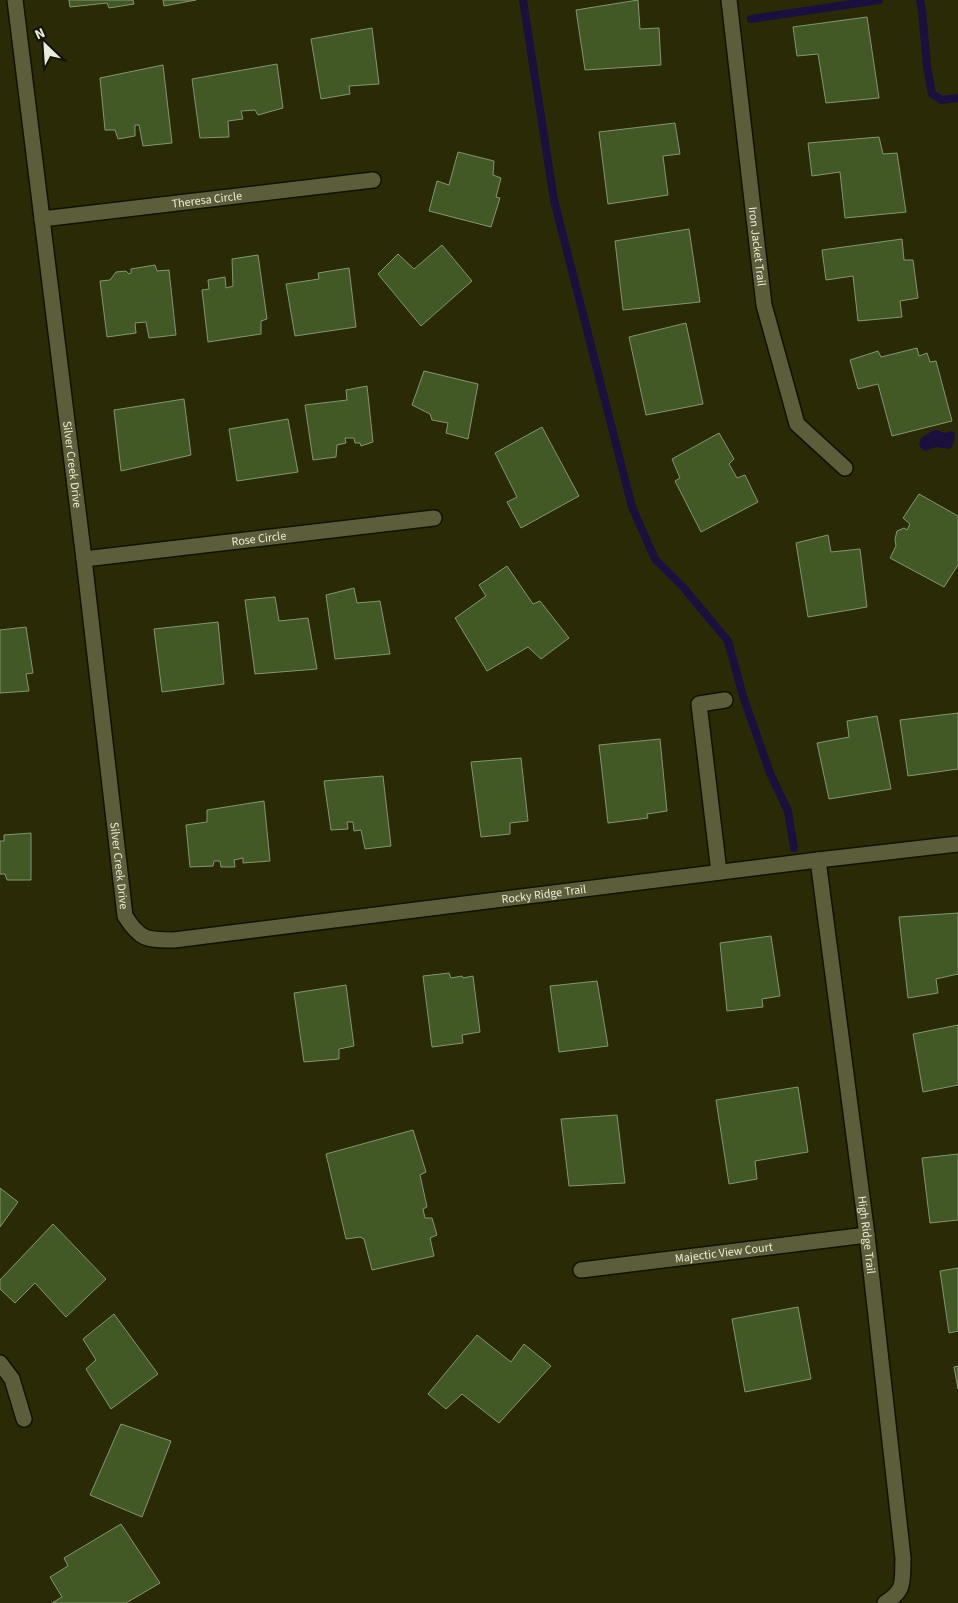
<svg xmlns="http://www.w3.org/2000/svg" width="958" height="1603" font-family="'Source Sans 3',sans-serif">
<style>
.water{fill:#1b0f3d}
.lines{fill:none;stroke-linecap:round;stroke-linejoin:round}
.stream{stroke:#1b0f3d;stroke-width:8}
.building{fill:#425925;stroke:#849573}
.minor-casing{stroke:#131200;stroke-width:18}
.minor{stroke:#5c5d3a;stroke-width:15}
.labels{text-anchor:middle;stroke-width:4;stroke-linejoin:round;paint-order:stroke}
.street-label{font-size:12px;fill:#ecedd9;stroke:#121205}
</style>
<rect width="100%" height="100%" fill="#2a2a07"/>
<!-- water -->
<path class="water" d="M937,430L945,433L952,431L954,432C956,436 954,445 950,449L936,447L926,451L923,450L919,445L921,438L932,431Z"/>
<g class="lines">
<!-- stream -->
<path class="stream" d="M523,0L554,200L632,507L655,559L683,587L728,641L743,696L770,773L788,811L794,848
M920,0L922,10L927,66L932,94L942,100L958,98
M751,19L879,0"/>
</g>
<!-- building -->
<path class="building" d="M69,0H133L134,4L109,8L107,3L70,7Z
M163,0H196L164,6Z
M638,0L640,29L659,28L661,65L585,70L576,10Z
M867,17L879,98L826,103L818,54L797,56L793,27Z
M372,28L379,84L349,86L350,94L321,99L311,39Z
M277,64L283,108L258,115L255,110L241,111L243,119L228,121L229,137L200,138L192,79Z
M163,65L172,143L143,146L139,125H135V136L118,139L115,130H105L100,78Z
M675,123L680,154L663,156L668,195L608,204L599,132Z
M879,137L883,154L897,153L906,212L845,218L840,172L812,176L808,143Z
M458,152L494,161L493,175L501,178L496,197L500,198L491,227L429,211L437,181L449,185Z
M689,229L700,302L623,310L615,241Z
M902,239L904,260H913L918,298L900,301L902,317L858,321L853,276L826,280L822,250Z
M442,245L472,281L421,326L378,274L398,254L414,269Z
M258,255L267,319L261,321V334L208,342L202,290L209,289L208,280L225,277L226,288L233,286L232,259Z
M155,265L157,271L169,270L176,335L149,338L146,322L135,323L136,333L107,337L100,281L110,280L116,272L126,271L129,274L131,273V269Z
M349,268L356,327L295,336L286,284L319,279L318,273Z
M686,323L703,404L646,415L629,337Z
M917,348L919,356L927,353L930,362L936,361L952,421L892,436L878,384L858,389L850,360L878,351L881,357Z
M424,371L478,384L468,439L446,433L448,423L432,420L430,414L412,405Z
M367,386L373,442L361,446L360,443H355L354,438H345L346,443L337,445L336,457L313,460L305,405L347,400L346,390Z
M184,399L191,455L121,471L114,410Z
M288,419L298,472L237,481L229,429Z
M542,427L579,496L521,528L507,502L517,497L495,453Z
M719,433L734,459L729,464L737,478L745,475L758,502L701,532L675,481L680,478L672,459Z
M919,494L958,516V565L944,587L890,558L896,546L895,539L897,531L904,528L907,530L910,524L903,518Z
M828,535L831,552L860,549L867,607L808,617L796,543Z
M507,566L533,604L540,601L569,638L541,659L528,647L487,671L455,618L486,596L479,585Z
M354,588L357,603L380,601L390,654L335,659L326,595Z
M275,597L279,621L308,618L317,669L255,674L245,600Z
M218,622L224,684L162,692L154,629Z
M26,627L33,673L26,674L29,691L0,693V630Z
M958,713V769L908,776L900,720Z
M877,716L891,789L829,799L817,743L849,737L847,721Z
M660,739L667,811L647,814L648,818L608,823L599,745Z
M521,758L528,821L510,823V834L481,837L471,762Z
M383,776L391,846L365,849L361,830L354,831L353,822H347L348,829L331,830L324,781Z
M264,801L270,861L243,863V858L234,860L235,867H221L220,861H214L213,866L190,867L186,825L207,822V810Z
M31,833V880H7L5,874H0V841H4V835Z
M958,913V974L936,979L938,993L908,998L899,917Z
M771,936L780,996L762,999L763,1007L727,1011L720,943Z
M449,973L451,978L462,976L463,978L473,976L480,1032L462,1035L463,1043L432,1047L423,976Z
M597,981L608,1046L559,1052L550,986Z
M346,985L354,1046L339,1049V1059L304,1062L294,993Z
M958,1025V1085L923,1092L913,1034Z
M798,1087L808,1152L755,1161L757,1179L729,1184L716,1100Z
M617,1115L625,1183L569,1186L561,1119Z
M413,1130L426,1172L420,1175L427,1207L423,1209L425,1218H432L437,1235L430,1238L434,1256L372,1270L364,1239L360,1237L346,1239L326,1154Z
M958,1154V1220L930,1223L922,1158Z
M0,1188L18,1202L0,1227Z
M53,1224L106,1279L66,1317L35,1283L15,1303L0,1289V1280Z
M958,1268V1331L949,1333L940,1271Z
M798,1307L811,1379L745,1392L732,1319Z
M114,1314L158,1374L111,1409L86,1369L96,1360L83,1339Z
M477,1335L511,1362L524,1344L551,1366L499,1423L462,1394L446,1409L428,1394Z
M958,1366V1389L954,1367Z
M121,1424L171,1441L142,1517L90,1495Z
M121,1524L160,1583L126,1603H52L62,1597L50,1577L68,1566L64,1558Z"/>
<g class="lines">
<defs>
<g id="minor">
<path id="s1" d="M15,0L84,559L125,916C140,940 147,940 174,940L818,860L958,844"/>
<path id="s2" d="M729,0L764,305L797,424L845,468"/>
<path id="s3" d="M42,219L373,180"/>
<path id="s4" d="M84,559L434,518"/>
<path id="s5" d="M818,860L867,1235L903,1558C902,1581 906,1590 885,1603"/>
<path d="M719,872L699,704L725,700"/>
<path id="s6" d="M581,1270L867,1235"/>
<path d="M0,1363L12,1379L24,1419"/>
</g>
</defs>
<!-- minor casing -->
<use href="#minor" class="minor-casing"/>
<!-- minor -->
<use href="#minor" class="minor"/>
</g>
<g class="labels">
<!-- street labels -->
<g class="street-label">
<text dy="4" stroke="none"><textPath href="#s3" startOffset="166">Theresa Circle</textPath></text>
<text dy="4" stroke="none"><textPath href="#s2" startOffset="248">Iron Jacket Trail</textPath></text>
<text dy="4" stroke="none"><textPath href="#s1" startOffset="468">Silver Creek Drive</textPath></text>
<text dy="4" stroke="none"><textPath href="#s4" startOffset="176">Rose Circle</textPath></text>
<text dy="4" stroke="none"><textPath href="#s1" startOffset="872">Silver Creek Drive</textPath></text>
<text dy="4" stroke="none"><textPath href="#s1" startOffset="1354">Rocky Ridge Trail</textPath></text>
<text dy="4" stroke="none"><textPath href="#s5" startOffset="378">High Ridge Trail</textPath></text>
<text dy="4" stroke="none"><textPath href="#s6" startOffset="144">Majectic View Court</textPath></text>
</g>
</g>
<!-- north arrow -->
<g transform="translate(45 45) rotate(335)" stroke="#121205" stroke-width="4" paint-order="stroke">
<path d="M0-4L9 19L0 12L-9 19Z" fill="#ecedd9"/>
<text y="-8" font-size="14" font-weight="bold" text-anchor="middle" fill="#ecedd9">N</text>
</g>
</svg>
